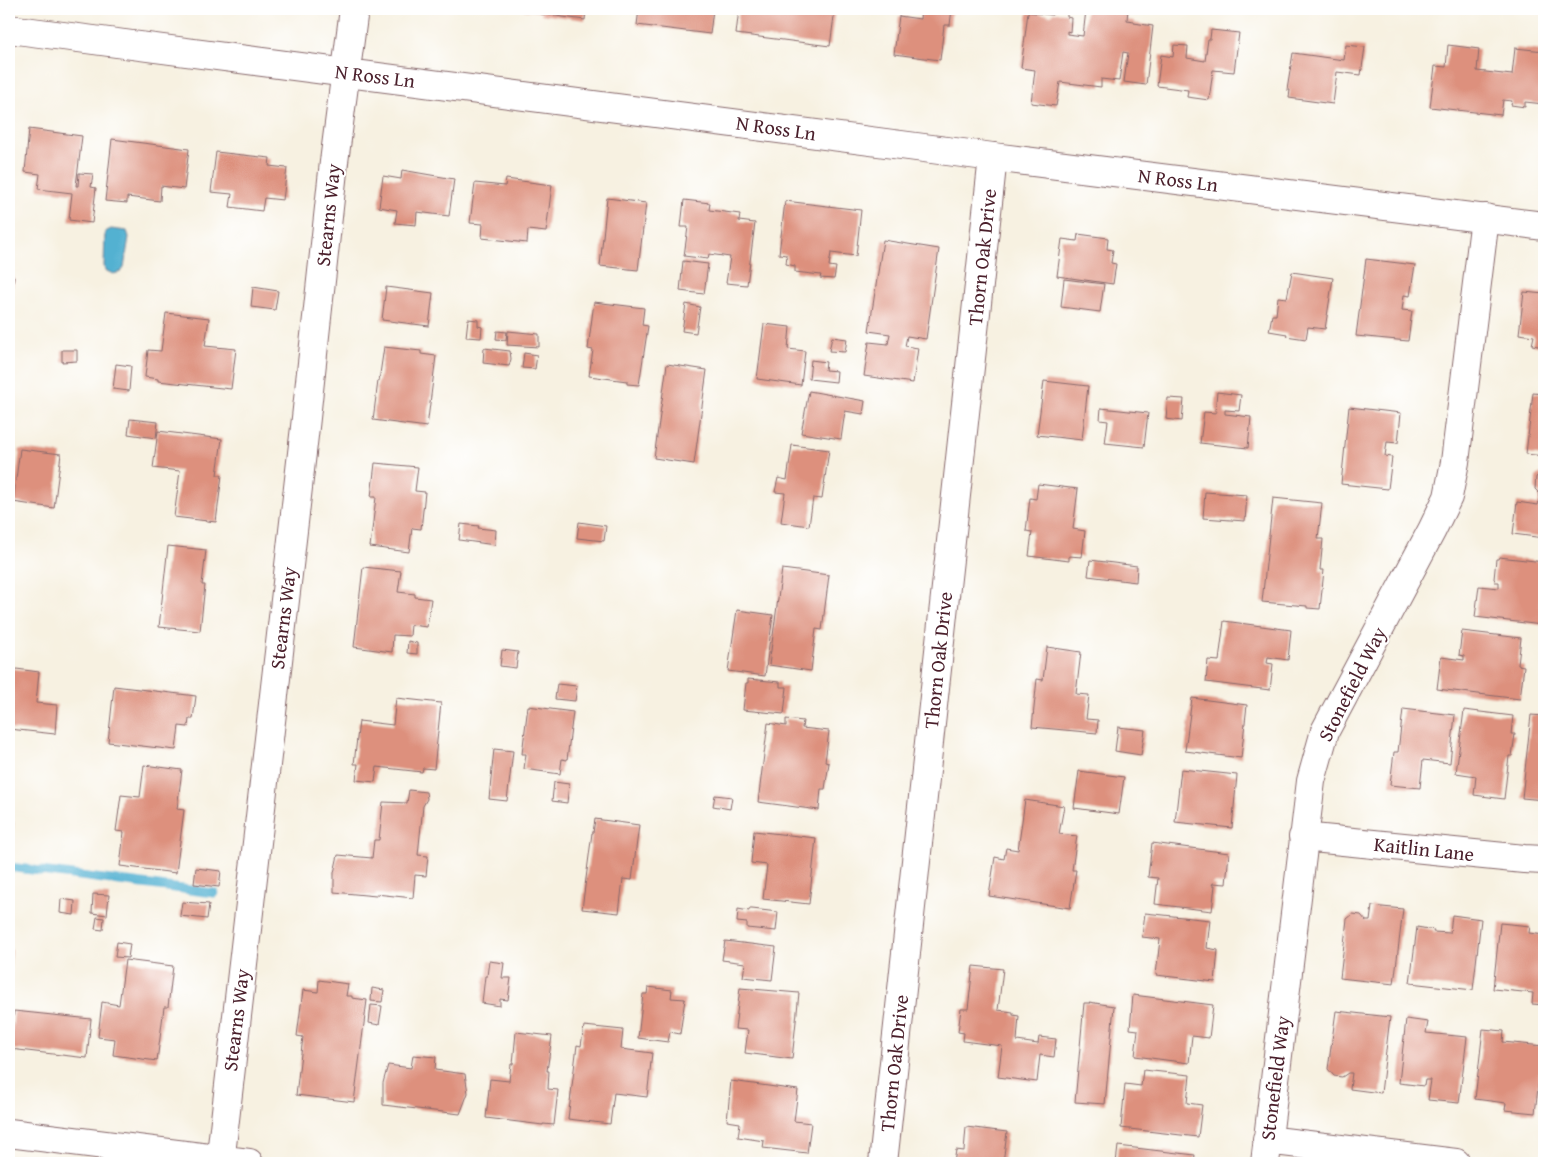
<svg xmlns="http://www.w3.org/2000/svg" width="1553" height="1172" font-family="'Gentium Book Plus',serif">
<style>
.water{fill:#53b1d1;stroke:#4e687e}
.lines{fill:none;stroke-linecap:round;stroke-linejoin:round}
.stream{stroke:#53b1d1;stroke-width:9}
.building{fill:#dd907d}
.minor-casing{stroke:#87686b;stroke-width:30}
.secondary-casing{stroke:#87686b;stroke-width:30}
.minor{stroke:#fff;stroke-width:28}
.secondary{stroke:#fff;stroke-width:28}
.labels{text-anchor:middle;stroke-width:4;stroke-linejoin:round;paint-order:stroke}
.street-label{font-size:20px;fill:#4a1f2b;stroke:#fff}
</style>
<rect width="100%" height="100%" fill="#fff"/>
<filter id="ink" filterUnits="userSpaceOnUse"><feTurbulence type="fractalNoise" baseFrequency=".02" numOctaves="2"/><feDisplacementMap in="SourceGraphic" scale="10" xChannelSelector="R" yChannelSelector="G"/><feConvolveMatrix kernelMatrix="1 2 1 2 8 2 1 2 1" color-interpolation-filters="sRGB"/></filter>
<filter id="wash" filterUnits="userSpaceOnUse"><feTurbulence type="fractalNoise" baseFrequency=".0096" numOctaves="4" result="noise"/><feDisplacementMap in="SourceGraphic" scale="20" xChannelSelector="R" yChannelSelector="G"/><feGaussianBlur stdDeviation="1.12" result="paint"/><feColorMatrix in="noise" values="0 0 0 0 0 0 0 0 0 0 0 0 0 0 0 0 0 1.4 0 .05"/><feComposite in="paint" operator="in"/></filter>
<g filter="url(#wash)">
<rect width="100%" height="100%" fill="#f7f1e1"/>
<!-- water -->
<path class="water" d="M111,229L127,231L129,237L124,268L121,272L113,274L105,270L104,266L105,232Z"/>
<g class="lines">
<!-- stream -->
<path class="stream" d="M9,867L214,893"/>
</g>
<g id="blocks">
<!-- building -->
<path class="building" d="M524,9H586L585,20L541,14L542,12L524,10Z
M639,9H713L710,34L637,25Z
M739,9H835L830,46L736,34Z
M921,9H952L950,25H944L940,60L894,54L899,16L920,19Z
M1094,9H1128L1127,20L1134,21V23L1153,26L1146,85L1124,82L1128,53L1123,52L1119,81L1101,79V87L1060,82L1056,106L1031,103L1035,70L1021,68L1028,12L1052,15L1053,12L1067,13V17L1071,18L1070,32L1067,31V34L1083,36L1086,10L1093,11Z
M1211,30L1239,33L1234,72L1213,70L1209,100L1187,97L1188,90L1157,86L1161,55L1173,57L1174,45L1188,46L1187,58L1205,61L1208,39H1210Z
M1346,45L1365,47L1361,75L1337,72L1333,104L1289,98L1290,90H1287L1293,53L1344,60Z
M1448,45L1479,49L1477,71L1512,75L1515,48L1544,51V104L1525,102V107L1511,105L1512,101L1503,100L1501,115L1430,107L1435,66L1446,67Z
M29,129L82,136L76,186H78L79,173L93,174L91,187L96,188L92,223L69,220L72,193L38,189L40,174L25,172Z
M112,139L189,149L184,189L161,186L160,201L127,197V203L105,201Z
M216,152L270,158L269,166L287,168L283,200L264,198L262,211L230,207L232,194L211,192Z
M402,170L454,179L449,216L417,212L416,225L395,223L397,210L379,207L383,176L401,179Z
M506,179L552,185L546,232L528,230L527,243L482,238L483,224L470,223L475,183L505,186Z
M607,198L646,203L638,270L600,266Z
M684,200L710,203L709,210L740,214L739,221L755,223L747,285L726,283L730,257L709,254L708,259L684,256L688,227H681Z
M785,201L861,210L856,256L831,253L829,266L836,267L834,279L820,278L821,275L795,272V266L786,264L787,255L779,254Z
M1078,234L1108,238L1107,249L1113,250L1111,263L1116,264L1113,284L1057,276L1062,239L1077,241Z
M883,240L939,249L926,339L907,336L905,346L918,348L913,383L864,376L869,342L888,344L890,334L869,331Z
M1366,259L1415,265L1410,296L1404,295L1402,310L1412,311L1408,341L1356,336Z
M683,261L708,264L704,294L680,291Z
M1292,272L1333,278L1325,329L1308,327L1306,339L1286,336L1287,334L1269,331L1272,315H1276L1278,297L1287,298Z
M9,275L14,276L13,287H9Z
M1064,279L1104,284L1100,312L1061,307Z
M253,287L278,291L275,310L251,307Z
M386,287L433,293L429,326L382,320Z
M1524,292L1544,294V347L1532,345L1534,336L1519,334Z
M594,302L644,308L642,325L648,326L639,385L627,384V381L589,376L593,350L588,349Z
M686,304L700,307L696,333L682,331Z
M166,313L209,318L205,346L236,349L231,389L158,381V379L145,377L148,350L161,351Z
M468,319L478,320V326L482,327L481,338L466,337Z
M764,324L790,327L788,349L805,351L801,385L757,379Z
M497,331L507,332L506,340L496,339Z
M508,331L539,334V347L507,345Z
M832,337L847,339L845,352L829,351Z
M384,347L421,351V354L436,356L427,427L373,420L378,381H379Z
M484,348L510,351L511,359L509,366L483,363Z
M62,350H77V361L62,362Z
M524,353L537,355L535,369L522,368Z
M811,360L826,362L825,370L837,371L836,382L809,379Z
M116,364L131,366L129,391L113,389Z
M667,364L707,370L694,464L654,458Z
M1044,381L1088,386L1082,440L1037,435Z
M809,391L865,401L863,414L845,411L841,439L801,433Z
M1217,392L1241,395L1239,411L1225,410V414L1251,417L1248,448L1200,443L1204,412L1216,413L1217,411H1215Z
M1533,393L1544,394V456L1526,454Z
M1168,398L1184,399L1182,421L1166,419Z
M1349,407L1401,413L1398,443L1387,442L1385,456L1392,457L1388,489L1341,484Z
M1101,408L1148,413L1144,447L1105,443L1108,421L1100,420Z
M130,419L158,422L156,438L128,434Z
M158,431L222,439L217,475H222L216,522L174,517L180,471L153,468Z
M792,445L829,450L822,499L813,498L809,526L781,522L785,493L775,492L778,478L787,480Z
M20,449L61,454L54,508L13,502Z
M375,463L418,467L415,491L425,492L421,529L412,528L409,552L370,547L376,497H371Z
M1544,471V538L1513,534L1517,502L1538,505L1540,494L1535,489L1536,477Z
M1038,484L1078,489L1073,529L1085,531L1082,557L1069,556V561L1029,556L1032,532L1026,531L1030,498L1036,499Z
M1205,492L1247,495L1245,521L1203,518Z
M1273,498L1322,503L1318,539H1323L1320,570H1324L1320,609L1307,608V606L1262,602Z
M579,522L606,526L604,541L577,538Z
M461,524L479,526L478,528L496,530L495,545L459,540Z
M168,546L206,550L202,585H205L200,631L159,627Z
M1499,557L1544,562V608L1542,625L1475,617L1479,586L1499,588V582H1495V580L1494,579L1496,559H1498Z
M1090,560L1137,566L1136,582L1088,576Z
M363,567L401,571L398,592L415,594V597L431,599L427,627L411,625L410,636L393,635L392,652L354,647Z
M782,569L829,575L822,630L816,629L811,671L769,665Z
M737,610L773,615L765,676L728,671Z
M1224,621L1291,630L1288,660L1268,657L1267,663L1273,664L1270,690L1206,682L1208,660L1219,661Z
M1462,631L1521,638L1518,665L1524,666L1520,699L1437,689L1441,657L1464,660V656L1459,655Z
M408,641L417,643V654L407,653Z
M1047,647L1081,652L1076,694L1089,695L1086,719L1098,720L1097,733L1032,727L1037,679L1043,680Z
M502,650L518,652L516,668L500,666Z
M9,668L39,672L36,703L57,705L55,734L9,729Z
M748,679L780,682V687H787L784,714L743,710L746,683H748Z
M557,684L577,686L575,701L555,699Z
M114,686L196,696L193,719H189L188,727L179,726L176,750L108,742Z
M396,698L441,703L434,769L423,768L422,772L377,767L375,782L356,780L358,764H354L359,721L393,725Z
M1192,698L1247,705L1241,758L1185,751Z
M528,706L573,712L567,760L562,759L560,774L524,769L526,754H522Z
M1403,709L1455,715L1450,763L1423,760L1420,788L1390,785L1394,752H1398Z
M1464,710L1513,716L1511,734H1515L1512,756H1509L1504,799L1474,795L1476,776L1456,773Z
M1531,715L1544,716V800L1522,798Z
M786,719L803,721L802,728L829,731L825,762L829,763L825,789H821L819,810L758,802L768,723L786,726Z
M1118,727L1145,730L1141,755L1115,751Z
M494,749L513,751L507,801L489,799Z
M144,765L182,770L177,809L184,810L176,873L120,866L124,832L116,831L121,795L140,797Z
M1181,769L1237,775L1232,828L1175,822Z
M1079,771L1124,777L1119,814L1074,808Z
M554,782L569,784L567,803L552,801Z
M409,790L426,792L427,799L423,806L418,855L428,856L426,876L415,875L413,898L376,894V896L334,892V873L338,855L372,858L374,840H379L383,802L407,803Z
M715,795L732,797L730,809L713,806Z
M1025,800L1064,806L1059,834L1077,836L1072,870H1076L1070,908L989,896L995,857L1004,859L1006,848L1018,850Z
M595,819L639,825L632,880L623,879L619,913L582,909L592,833H593Z
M9,822H14L12,838H9Z
M754,831L816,838L809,904L763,899L767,865L751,863Z
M1152,843L1229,853L1226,884L1213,883L1212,885H1215L1212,911L1155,904L1158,878L1148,877Z
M196,868L221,871L219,887L194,884Z
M93,894L109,895L107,915L92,913Z
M61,899L75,901L74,915L60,913Z
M182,902L209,904L207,919L180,916Z
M1372,906L1403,909L1394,984L1340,978L1347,919L1353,914L1361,915L1366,921H1370Z
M738,909L749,911V909H752L778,912L776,931L747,928V923L737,922Z
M1145,913L1210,920L1207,948L1218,950L1215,982L1156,975L1160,939L1142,937Z
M1452,915L1481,919L1473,990L1410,983L1417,927L1434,930L1433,932L1450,933Z
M97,917L104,918L103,930L95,929Z
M1500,923L1530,926L1529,933L1544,935V1005L1532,1004L1533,993L1493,989Z
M725,941L776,947L772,980L743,977L745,963L722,960Z
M117,942L130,944L128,958L115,957Z
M9,949L12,950L10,969H9Z
M125,960L173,966L168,1007H164L157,1061L113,1055L115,1039L98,1037L102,1002L119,1005Z
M489,961L504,963L502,978H511L508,1000L500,999V1006L482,1003L485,976H487Z
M973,966L1003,969L998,1010L1013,1012V1015L1019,1016L1017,1041L1038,1044L1039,1037L1056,1039L1054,1057L1040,1055L1037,1082L998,1077L1002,1046L963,1041L964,1033L958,1032L961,1009H968Z
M319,980L348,984L346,996H352V998L367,1000L354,1102L296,1095L303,1037L297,1036L303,990L318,992Z
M648,987L672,990L671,998L685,999L680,1034L670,1032L668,1042L638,1038L643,994H647Z
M372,988L384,990L382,1002L371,1001Z
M740,988L799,993L792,1059L745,1053L748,1030L735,1029Z
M1133,995L1213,1005L1209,1038L1192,1036L1189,1063L1135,1056L1138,1030L1130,1029Z
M1089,1002L1114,1006L1105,1104L1075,1102L1084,1003H1090Z
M371,1005L382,1006L379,1025L369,1023Z
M14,1011L91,1019L87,1058L10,1049Z
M1336,1011L1390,1017L1381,1093L1350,1089L1352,1073H1348L1342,1077L1334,1076L1328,1069Z
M1406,1019L1428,1022L1426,1033L1467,1037L1459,1103L1428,1100L1431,1080H1425L1424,1086L1399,1083Z
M584,1026L623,1030L621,1049L652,1053L647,1097L614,1093L610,1124L568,1119L577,1045L581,1046Z
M1483,1029L1504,1031L1503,1042L1543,1046L1535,1113L1505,1110L1506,1103L1475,1099Z
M516,1032L552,1036L547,1071H549L548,1089L558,1090L554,1125L543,1124V1125L486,1118L490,1079L509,1081L511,1064H513Z
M413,1055L436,1057L435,1070L465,1074L468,1093L460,1114L383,1105V1083L388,1065L411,1068Z
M1143,1070L1190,1075L1187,1103L1202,1105L1198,1137L1121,1128L1125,1084L1141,1086Z
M731,1081L798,1090L794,1121L811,1123L807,1153L763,1148L764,1141L738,1137L740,1123L727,1121Z
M966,1127L1007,1132L1003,1163H954L956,1150L964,1151Z
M1118,1146L1195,1155L1194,1163H1116Z"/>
</g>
</g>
<g filter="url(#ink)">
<use href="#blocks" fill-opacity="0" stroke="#87686b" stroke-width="1"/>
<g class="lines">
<defs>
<path id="minor" d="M1303,837L1524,859L1544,860
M9,1133L249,1163
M1267,1140L1456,1163
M220,1163L305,427L334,162L354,9
M883,1163L993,157
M1265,1163L1311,781L1325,731L1432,530L1448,497L1455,462L1485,218"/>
<path id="secondary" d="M9,29L993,157L1544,226"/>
</defs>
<!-- minor casing -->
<use href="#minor" class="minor-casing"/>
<!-- secondary casing -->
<use href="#secondary" class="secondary-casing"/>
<!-- minor -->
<use href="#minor" class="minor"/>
<!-- secondary -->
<use href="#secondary" class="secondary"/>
</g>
</g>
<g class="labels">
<!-- street labels -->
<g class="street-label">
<text transform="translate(375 76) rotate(7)" y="7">N Ross Ln</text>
<text transform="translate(776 128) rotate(8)" y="7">N Ross Ln</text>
<text transform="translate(1178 180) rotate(7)" y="7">N Ross Ln</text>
<text transform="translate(328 215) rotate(-84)" y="7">Stearns Way</text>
<text transform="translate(982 257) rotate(-84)" y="7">Thorn Oak Drive</text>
<text transform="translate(283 618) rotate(-83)" y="7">Stearns Way</text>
<text transform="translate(938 660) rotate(-84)" y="7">Thorn Oak Drive</text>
<text transform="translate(1352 684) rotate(-63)" y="7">Stonefield Way</text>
<text transform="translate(1424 849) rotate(6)" y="7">Kaitlin Lane</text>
<text transform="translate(236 1020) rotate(-83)" y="7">Stearns Way</text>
<text transform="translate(894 1063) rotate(-84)" y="7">Thorn Oak Drive</text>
<text transform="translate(1275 1078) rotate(-83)" y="7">Stonefield Way</text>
</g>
</g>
<!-- margin -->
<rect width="1553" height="1172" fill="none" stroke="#fff" stroke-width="30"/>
</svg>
